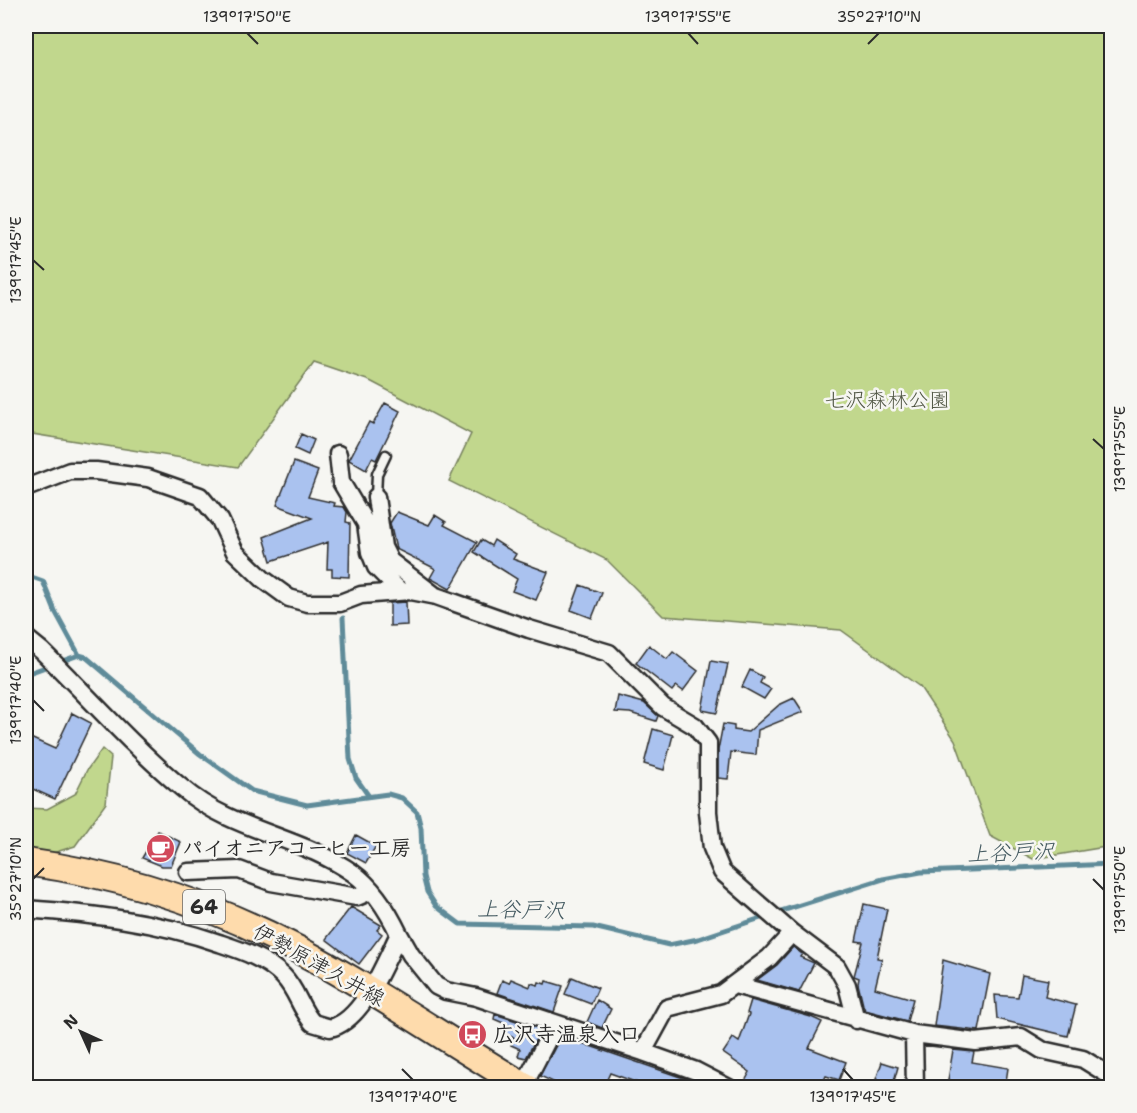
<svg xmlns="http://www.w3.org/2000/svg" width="1137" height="1113" font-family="'Shantell Sans','Klee One',sans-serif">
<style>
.green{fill:#c1d78d;stroke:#76815c;stroke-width:1.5}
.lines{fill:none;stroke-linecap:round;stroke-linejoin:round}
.stream{stroke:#5f8b99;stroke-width:5}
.building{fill:#aac2ef;stroke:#2b2b2b;stroke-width:1.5}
.service-casing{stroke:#2b2b2b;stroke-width:13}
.minor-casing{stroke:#2b2b2b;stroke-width:21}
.primary-casing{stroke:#2b2b2b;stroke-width:30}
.service{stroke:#f6f6f2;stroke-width:8}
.minor{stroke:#f6f6f2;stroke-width:16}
.primary{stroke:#fedbac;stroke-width:26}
.ticks{fill:none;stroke:#2b2b2b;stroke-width:2}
.labels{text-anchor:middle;stroke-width:5;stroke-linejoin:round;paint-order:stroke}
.shield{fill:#f6f6f2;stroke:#686867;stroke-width:1.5}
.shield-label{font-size:20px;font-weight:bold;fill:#2b2b2b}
.park-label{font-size:21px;fill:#505644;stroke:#f6f6f2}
.poi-label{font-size:21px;font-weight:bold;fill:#2b2b2b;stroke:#f6f6f2;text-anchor:start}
.street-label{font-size:21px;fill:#2b2b2b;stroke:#f6f6f2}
.water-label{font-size:22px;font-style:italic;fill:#455b62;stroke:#f6f6f2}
.neatline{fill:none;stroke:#2b2b2b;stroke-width:2}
.ticks-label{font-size:15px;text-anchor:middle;fill:#2b2b2b}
</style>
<rect width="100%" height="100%" fill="#f6f6f2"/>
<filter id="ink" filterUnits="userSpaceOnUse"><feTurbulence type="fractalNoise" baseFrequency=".0167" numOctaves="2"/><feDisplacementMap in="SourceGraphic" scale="12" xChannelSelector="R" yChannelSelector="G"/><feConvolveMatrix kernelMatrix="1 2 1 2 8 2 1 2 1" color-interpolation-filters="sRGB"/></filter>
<g filter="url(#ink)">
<!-- green -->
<path class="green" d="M26,26H1111V846L1033,859L990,836L955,740L920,687L841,630L663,616L607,560L449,481L471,434L370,381L314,362L238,467L26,433Z
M102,749L111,757L106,803L75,846L53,853L26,848V808L47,809L75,794L87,770Z"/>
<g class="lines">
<!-- stream -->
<path class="stream" d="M26,575L43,581L55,611L79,655
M343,618L350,759L356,778L368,795
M26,674L79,655L86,657L200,754L252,791L307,805L388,794L402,798L417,812L421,828L423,876L427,892L436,906L460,924L593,927L669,945L698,939L767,916
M775,913L883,879L921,872L1112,864"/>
</g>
<!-- building -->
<path class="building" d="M385,403L400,411L376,460L372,458L366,470L349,460L369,422L373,424Z
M301,434L314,440L308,455L295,449Z
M294,462L318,471L308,497L335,503L334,506L344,507L347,512L346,522L350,523L349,577L332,576V569H327L328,542L271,561L264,537L312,518L277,505Z
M397,512L429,525L435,515L446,522L444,525L477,542L450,589L430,578L435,569L432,567L396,549L390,523Z
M481,540L491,546L494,540L516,554L513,559L548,572L536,600L512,591L517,579L474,552Z
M580,585L602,593L592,618L571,610Z
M406,602L407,625L390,626V603Z
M649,645L667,659L673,652L698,671L683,691L676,686L672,691L636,663Z
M711,661L728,664L717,713L702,710Z
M750,670L763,677L760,683L771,689L764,699L742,687Z
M618,696L644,703L658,716L656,721L630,713L615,712Z
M794,698L803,712L758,730L756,755L731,752L728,779L718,778V750L723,724L734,726V730L748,732L779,705Z
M72,713L91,723L55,799L26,786V736L55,749Z
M653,729L673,735L664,770L644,764Z
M158,831L181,842L171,866H162L142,858Z
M356,835L376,846L366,863L347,853Z
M864,904L887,909L877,958L882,959L875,988L913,999L907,1021L865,1010L863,1005L858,984L859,978L854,976L863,942L856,941Z
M351,907L381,925L377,930L382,934L359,964L326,939Z
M793,947L802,954L800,957L814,963L799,992L757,980L777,965Z
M943,960L990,974L979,1031L934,1026Z
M1022,975L1048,980L1045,997L1076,1005L1068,1036L997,1019L995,995L1018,997Z
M572,977L598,988L591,1004L565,994Z
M511,979L530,987L531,983L538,985L539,982L545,984L546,981L563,986L554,1012L497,993L502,980L509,983Z
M597,1000L611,1009L602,1028L587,1022Z
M751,1000L811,1017L822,1022L809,1048L846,1062L839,1080L826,1076L820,1088H751L744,1083L750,1072L723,1053L733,1038L739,1042L749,1014L747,1013Z
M495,1014L541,1029L526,1058L518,1056L520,1049L511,1045L514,1038L505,1034L508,1025L494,1019Z
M561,1036L692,1081L690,1088H652L610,1073L603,1088H566L540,1076Z
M953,1050L974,1052L972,1062L1008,1068L1005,1088H984L948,1080Z
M882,1062L898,1067L892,1088H873Z"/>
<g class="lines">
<defs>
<path id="service" d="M376,497L377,474L386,455"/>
<path id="minor" d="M338,454L341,482L366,524L370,552L376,567L399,590
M26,488L70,471H96L148,478L200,496L220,520L235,552L263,579L289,598L307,603H340L361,595L410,591L436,596L529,629L609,653L663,707L695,726L708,743V812L712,848L722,872L792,933L837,967L847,985L856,1020
M376,497L383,547L390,561L433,594
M26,638L42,651C87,695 134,748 182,788C232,831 300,836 353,873C374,888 388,911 399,934C385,962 363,1021 330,1028L313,1023C300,1009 297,990 283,976C265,958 243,951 219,943C156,921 92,914 26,909
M188,872L239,870L271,882L357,897L371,891
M399,934L411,955L436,986L446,991L476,997L643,1052L696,1071L729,1088
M735,985L914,1034L976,1042L1021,1037L1042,1050L1083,1059L1112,1077
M914,1034L915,1088
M643,1052L667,1008L721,994L769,958L792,933
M524,1085L555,1025"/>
<path id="primary" d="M26,862C121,875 212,904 297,949C376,991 450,1042 527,1088"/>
</defs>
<!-- service casing -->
<use href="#service" class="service-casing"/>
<!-- minor casing -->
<use href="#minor" class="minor-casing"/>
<!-- primary casing -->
<use href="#primary" class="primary-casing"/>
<!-- service -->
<use href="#service" class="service"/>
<!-- minor -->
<use href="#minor" class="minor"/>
<!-- primary -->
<use href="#primary" class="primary"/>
</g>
</g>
<!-- ticks -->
<path class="ticks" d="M247,33L258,44M688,33L698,44M868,44L879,33M33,260L44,270M1093,439L1104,449M33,700L44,711M33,879L44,868M1093,879L1104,890M402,1069L413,1080M843,1069L853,1080"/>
<!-- icons -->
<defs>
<symbol id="cafe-disc" viewBox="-11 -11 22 22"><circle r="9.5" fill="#d1495b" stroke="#f6f6f2"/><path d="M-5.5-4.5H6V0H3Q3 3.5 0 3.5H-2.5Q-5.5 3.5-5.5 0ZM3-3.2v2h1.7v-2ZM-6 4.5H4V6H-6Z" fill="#fff"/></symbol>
<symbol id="bus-disc" viewBox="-11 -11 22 22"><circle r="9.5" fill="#d1495b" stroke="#f6f6f2"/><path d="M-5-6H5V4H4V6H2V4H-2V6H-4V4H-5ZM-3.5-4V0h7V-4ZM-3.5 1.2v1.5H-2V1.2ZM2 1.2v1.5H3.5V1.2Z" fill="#fff"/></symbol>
</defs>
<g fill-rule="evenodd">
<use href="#cafe-disc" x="144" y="832" width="33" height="33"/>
<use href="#bus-disc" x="456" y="1018" width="33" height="33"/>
</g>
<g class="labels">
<!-- shield labels -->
<rect class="shield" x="183" y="890" width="42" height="34" rx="4.5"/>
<g class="shield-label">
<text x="204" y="914">64</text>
</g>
<!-- park labels -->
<g class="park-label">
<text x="887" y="407">七沢森林公園</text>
</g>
<!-- poi labels -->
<g class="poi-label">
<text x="182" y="855">パイオニアコーヒー工房</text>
<text x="493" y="1041">広沢寺温泉入口</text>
</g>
<!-- street labels -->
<g class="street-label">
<text transform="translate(319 965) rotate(29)" y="7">伊勢原津久井線</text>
</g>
<!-- water labels -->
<g class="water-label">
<text transform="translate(1011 852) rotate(-2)" y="8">上谷戸沢</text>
<text transform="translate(521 909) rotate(1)" y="8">上谷戸沢</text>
</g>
</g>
<!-- margin -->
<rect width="1137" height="1113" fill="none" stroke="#f6f6f2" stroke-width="66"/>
<!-- north arrow -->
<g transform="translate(81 1032) rotate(315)" stroke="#f6f6f2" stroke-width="4.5" paint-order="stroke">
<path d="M0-4.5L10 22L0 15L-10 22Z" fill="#2b2b2b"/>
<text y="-9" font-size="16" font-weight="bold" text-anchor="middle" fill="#2b2b2b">N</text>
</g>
<rect x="33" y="33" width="1071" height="1047" class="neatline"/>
<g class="ticks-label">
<text x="247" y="22">139°17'50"E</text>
<text x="688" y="22">139°17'55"E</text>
<text x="879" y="22">35°27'10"N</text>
<text transform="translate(16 260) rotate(-90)" y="5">139°17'45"E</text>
<text transform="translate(1120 449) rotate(-90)" y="5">139°17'55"E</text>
<text transform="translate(16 700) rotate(-90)" y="5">139°17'40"E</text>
<text transform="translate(16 879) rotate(-90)" y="5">35°27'10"N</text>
<text transform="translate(1120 890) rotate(-90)" y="5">139°17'50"E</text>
<text x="413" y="1102">139°17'40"E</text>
<text x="853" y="1102">139°17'45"E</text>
</g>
</svg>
